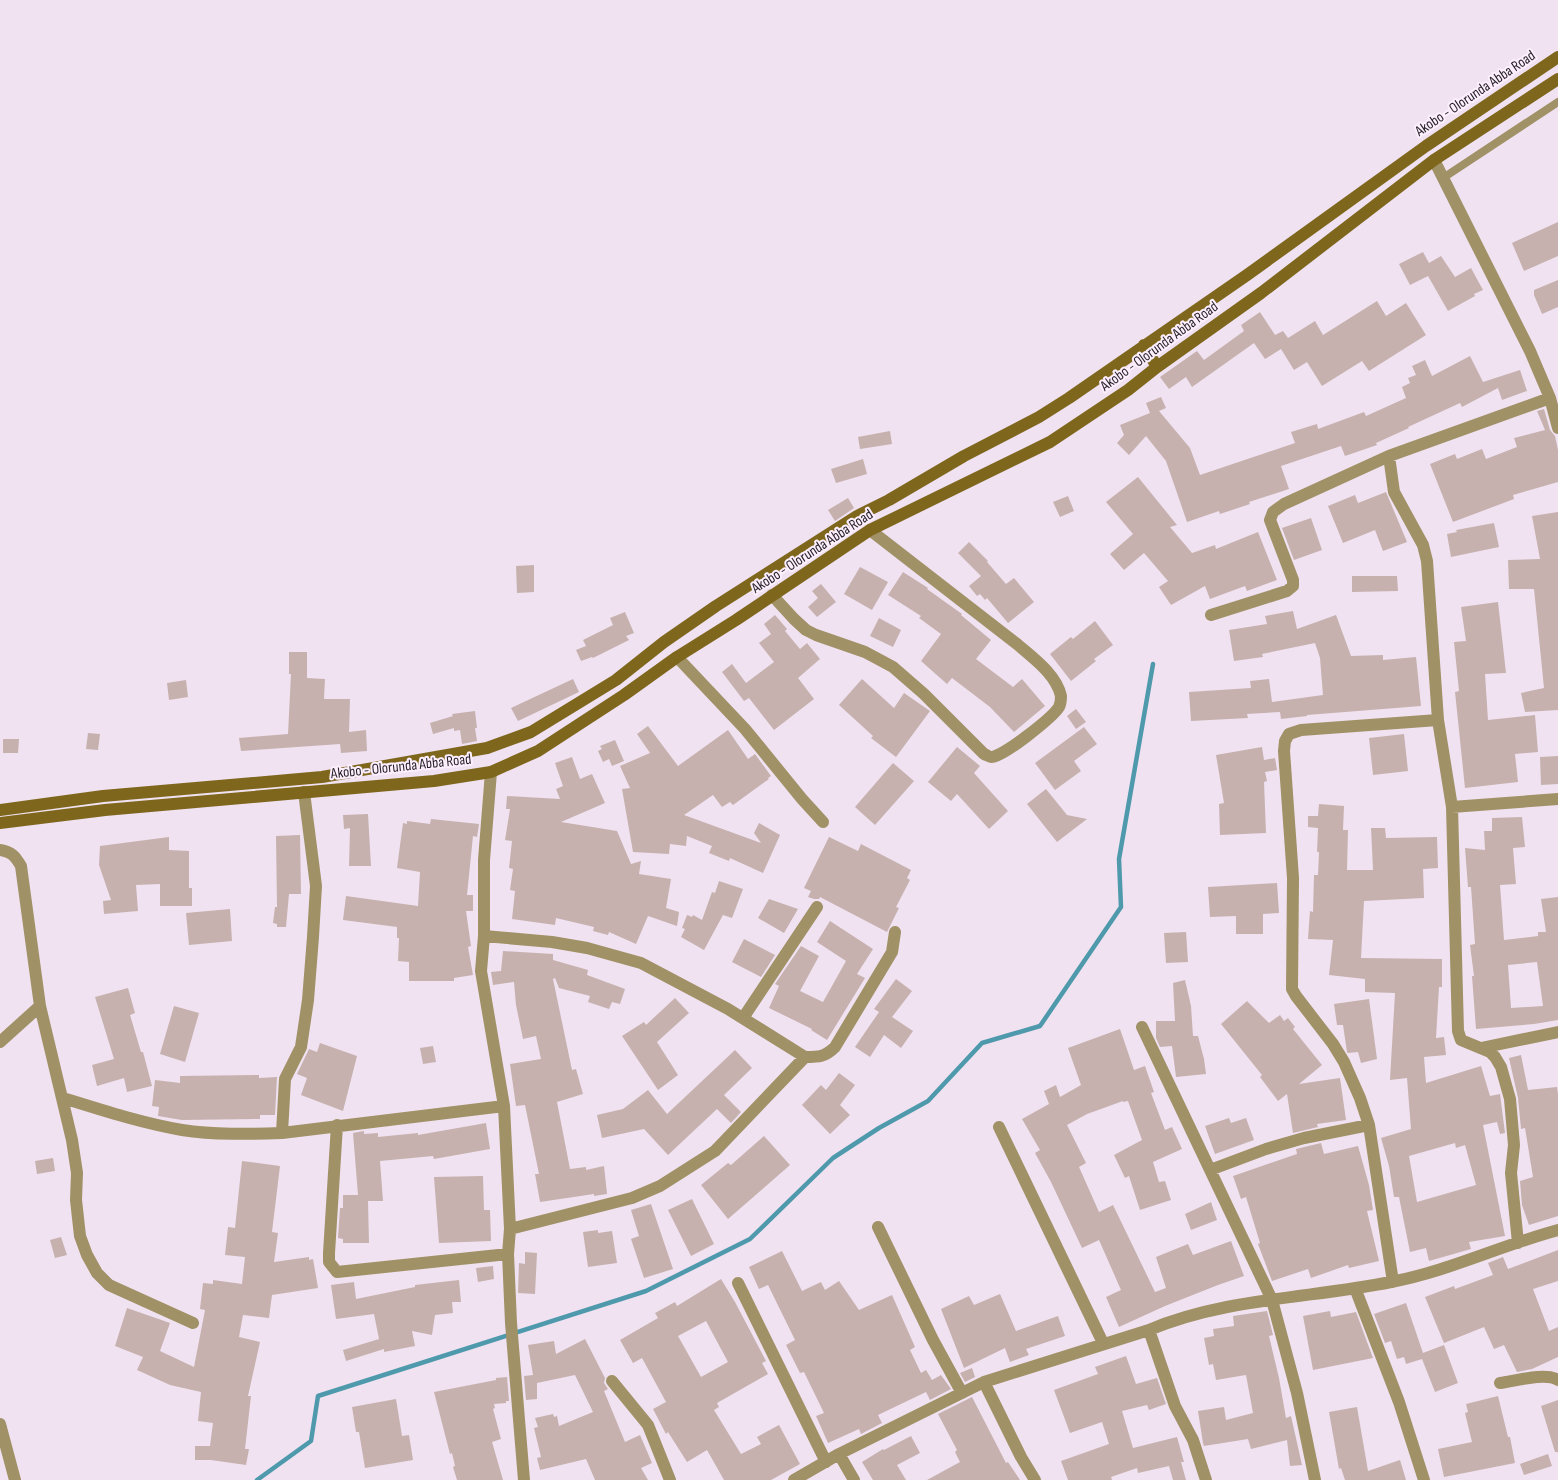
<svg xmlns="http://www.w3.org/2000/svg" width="1558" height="1480" font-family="'Sofia Sans Condensed',sans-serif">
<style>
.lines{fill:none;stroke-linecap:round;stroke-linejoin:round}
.stream{stroke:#4e99ab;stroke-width:4.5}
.building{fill:#c6b1ae;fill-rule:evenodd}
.lane{stroke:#a09166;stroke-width:8}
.street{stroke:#a09166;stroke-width:12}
.secondary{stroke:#7e671d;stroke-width:12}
.labels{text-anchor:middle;stroke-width:4;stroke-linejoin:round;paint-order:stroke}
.street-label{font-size:15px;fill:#241f25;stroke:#fdeffe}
</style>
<rect width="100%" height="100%" fill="#f0e2f1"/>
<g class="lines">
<!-- stream -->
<path class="stream" d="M257,1480L311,1441L318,1396L646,1291L750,1239L833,1158L879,1128L928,1101L982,1043L1040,1026L1121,907L1119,859L1153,664"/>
</g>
<!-- building -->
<path class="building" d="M1558,222V256L1524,271L1512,243Z
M1423,252L1429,263L1441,256L1455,277L1471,268L1483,290L1474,294L1475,296L1448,311L1428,276L1410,285L1399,264Z
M1558,280V307L1542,314L1534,295V290Z
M1377,301L1386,316L1406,303L1426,335L1369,371L1362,361L1322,386L1307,362L1294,370L1281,349L1265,359L1254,343L1192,387L1186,377L1169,389L1160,377L1197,351L1204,360L1244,331L1241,325L1260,312L1275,335L1283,331L1288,338L1315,321L1323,335Z
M1470,356L1483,382L1520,370L1527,391L1502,400L1498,388L1462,407L1460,403L1408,427L1409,428L1376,443L1377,445L1345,456L1341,446L1281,466L1289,489L1249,502L1250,504L1220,514L1219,511L1187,522L1166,461L1146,436L1129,455L1117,443L1124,435L1120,425L1150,413L1146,403L1161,397L1166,408L1159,411L1190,448L1200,475L1295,443L1291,432L1317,424L1318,429L1364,412L1366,416L1406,398L1402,387L1410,383L1408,378L1416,375L1412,366L1425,360L1432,376Z
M1544,409L1550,430L1555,436L1558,450V482L1513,495L1514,499L1453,522L1430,464L1455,454L1457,459L1482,449L1486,459L1517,447L1514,438L1545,430L1537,411Z
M890,431L892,444L860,449L858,437Z
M863,459L867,474L836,483L831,469Z
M1138,477L1177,525L1170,527L1192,553L1215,545L1216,549L1258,532L1277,580L1247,591L1245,586L1210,599L1205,586L1171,605L1159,587L1168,581L1144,553L1124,570L1110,554L1133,534L1106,502Z
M1386,492L1407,542L1383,551L1375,530L1343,543L1328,506L1355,495L1358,503Z
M1068,496L1074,511L1060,517L1053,502Z
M848,498L854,508L835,521L828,510Z
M1558,512V710L1525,712L1521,693L1544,688L1534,589H1509L1508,560L1540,559L1532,516Z
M1311,518L1322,550L1294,560L1282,528Z
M1494,523L1499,547L1451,557L1447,534L1457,532L1456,530Z
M969,542L988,561L987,562L1006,584L1014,578L1034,602L1008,623L987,598L985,600L980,594L977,596L969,586L981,576L958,553Z
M534,565V592L517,593L516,566Z
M860,567L888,582L872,610L844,594Z
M903,572L928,588L927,589L962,614L961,615L991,640L976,659L1013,687L1022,679L1045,706L1014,732L990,707L952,678L947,684L921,661L941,634L919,618L921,616L888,595Z
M1352,576H1397L1398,591L1352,592Z
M821,584L836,602L817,617L808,607L818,598L812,591Z
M1498,602L1506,673L1485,674L1488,720L1535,715L1538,752L1515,754L1518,782L1465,788L1455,692L1459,691L1454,642L1466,641L1461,607Z
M1293,611L1297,629L1336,615L1351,656L1383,655V660L1416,657L1421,706L1307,715V716L1281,719L1280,712L1247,714L1248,718L1191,721L1189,692L1251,688L1250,681L1269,679L1272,702L1323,695L1320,658L1315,643L1262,654L1263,657L1234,661L1229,630L1267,624L1265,616Z
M625,612L634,633L626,636L629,640L593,658L592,657L581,661L576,650L586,646L583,640L613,625L610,618Z
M775,615L787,629L785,631L800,649L807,643L820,659L798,678L814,699L774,730L749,698L744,701L722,672L732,664L746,683L774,662L759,643L771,634L764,624Z
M879,618L901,630L893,647L870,636Z
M1095,621L1113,645L1094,659L1096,661L1071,681L1050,654L1071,637L1073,639Z
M289,652H307V678L325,679L324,699H350L349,732L366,730L367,751L341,753L340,744L241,751L239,738L288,734L291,674H289Z
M573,679L579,692L518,721L511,708Z
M862,679L894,708L904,693L930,711L896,757L871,738L873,736L839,705Z
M186,680L188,697L169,700L167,683Z
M1076,709L1086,722L1076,729L1067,716Z
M475,711L477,728H475L477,741L462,744L460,730L454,731V728L433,734L430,723L453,716L452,714Z
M648,726L678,766L728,730L748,759L755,754L771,776L768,778L769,779L733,805L730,802L722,807L713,795L684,815L761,843L754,833L759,823L780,835L763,873L730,858L729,861L709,853L712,846L687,836L686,846L670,844L669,854L633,852L622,789L630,788L620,766L650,753L637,734Z
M1084,727L1097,744L1074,761L1081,771L1055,790L1035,763Z
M88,733L100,734L98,750L86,749Z
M1404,734L1408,771L1373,775L1369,738Z
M3,739H19L18,753H3Z
M615,740L624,761L612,766L609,759L603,762L598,751L602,749L600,746Z
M957,747L980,766L974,773L1008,811L989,829L957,794L951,801L928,782Z
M1262,747L1264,760L1275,758L1277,770L1265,772L1267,781L1264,782L1266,833L1220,835L1219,804L1224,803L1216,755Z
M1558,756V784L1541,785L1540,757Z
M572,757L580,779L592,774L605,803L561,822L617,831L631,864L641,861L639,874L671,879L666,908L679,912L677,926L648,916L636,944L609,932L608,935L593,931L594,927L556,918L555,925L512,919L515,891L510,890L513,869L509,868L512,841L505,840L510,809H506L507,796L560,799L556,789L563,786L555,763Z
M893,763L914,781L875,825L855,807Z
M1046,789L1067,815L1087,819L1057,842L1027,804Z
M1319,804L1344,806L1343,830H1348L1347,870H1373L1371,828H1385L1386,838L1437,837L1438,868L1423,869L1424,898L1364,901L1361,958L1442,959V987H1439L1436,1038L1444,1037L1446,1055L1424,1057L1426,1083L1481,1066L1490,1096L1500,1094L1505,1133L1500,1134L1497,1122L1483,1125L1505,1236L1469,1242L1471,1249L1429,1261L1426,1248L1410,1252L1399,1197H1394L1389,1166L1381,1138L1411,1129L1407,1078L1390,1080L1395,993L1365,992V979L1329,975L1333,940L1308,939L1310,911L1313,912L1314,875H1318L1319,852H1317L1318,828L1308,827V816H1318ZM1455,1143L1456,1148L1465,1145L1476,1185L1417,1202L1409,1156Z
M368,814L371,866H349L350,828L344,829L343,815Z
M1522,817L1525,847L1513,848L1516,884L1500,885L1504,940L1538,936V932H1546L1541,899L1558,897V1020L1534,1024L1476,1029L1472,976H1474L1470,945L1475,944L1471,887H1468L1465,848L1485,850L1484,831H1492V818ZM1537,962L1543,1006L1511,1008L1508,965Z
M431,819L479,824L477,837L473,836L467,895H473V911H466L471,946L468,947L473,975L454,978V981H409V962L398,961L399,938H397V927L343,920L346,896L418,906L420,872L397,868L403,823L407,824V821L430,824Z
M300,835L301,894H289L286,927H277V924L273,923L275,907H277L276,836Z
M169,837V850L189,851V888H192V906H160V884L136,885L138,911L104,914L103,901L111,900L99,865L100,846Z
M829,837L858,851L861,844L911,870L907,878L910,880L896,907L899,908L887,932L820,897L819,899H814L808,897L811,891L804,888Z
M719,881L743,889L732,918L723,915L704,950L681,937L685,929L682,928L687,915L692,917L693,915L702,920L712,892L715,893Z
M1277,883L1279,913L1263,914V934H1236V916L1210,917L1208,887Z
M769,899L798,909L784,933L758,918Z
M230,909L232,941L189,945L186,913Z
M830,921L873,949L857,974L865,978L827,1040L811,1030L812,1029L769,1008L779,986L775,984L801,946L819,956L800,991L823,1002L846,961L817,942Z
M1186,932L1188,962L1166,963L1164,933Z
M744,939L775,955L761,977L732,962Z
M503,951L553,954V960L588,970L587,975L625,989L620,1004L612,1002L609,1009L588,1002L590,996L559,988L555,978L553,979L572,1070L576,1069L583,1094L557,1102L570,1169L586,1167V1170L604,1166L607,1194L594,1196V1194L540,1202L535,1174H539L525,1105L516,1106L510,1064L541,1059L536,1036L523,1039L516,1005L514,982L493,985L491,972L501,971Z
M896,979L912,991L892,1017L913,1031L901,1048L884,1035L870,1057L855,1047L879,1012L874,1009Z
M1185,980L1191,1006L1193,1036H1198L1204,1059L1206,1074L1176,1077L1172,1046L1160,1047L1156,1038V1021H1175L1173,983Z
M128,988L135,1013L130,1015L141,1052H143L152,1086L127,1092L124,1078L97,1086L92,1065L114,1059L95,997Z
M675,998L689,1013L657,1042L678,1075L658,1090L622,1036L644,1022L646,1025Z
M1369,999L1377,1059L1361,1063L1358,1052L1348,1053L1347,1052L1343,1025H1337L1334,1004Z
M1247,1001L1269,1023L1280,1015L1284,1021L1288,1018L1295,1027L1293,1029L1322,1065L1299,1084L1340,1078L1346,1120L1317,1124L1318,1127L1293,1133L1287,1094L1278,1101L1260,1077L1262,1075L1221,1024Z
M174,1006L199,1013L185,1062L160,1054Z
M1120,1029L1134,1070L1145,1066L1154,1092L1151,1093L1165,1130L1172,1127L1182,1149L1153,1162L1159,1182L1165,1181L1171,1200L1140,1210L1129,1176L1125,1178L1114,1155L1142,1140L1128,1101L1123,1102V1101L1087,1114L1067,1125L1086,1163L1079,1167L1099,1212L1113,1205L1155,1292L1166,1288L1156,1257L1188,1244L1193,1255L1231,1241L1244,1276L1218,1285L1165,1306L1119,1327L1106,1297L1121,1290L1099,1240L1082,1248L1051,1182L1035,1153L1040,1150L1022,1119L1049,1104L1044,1091L1056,1085L1060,1097L1081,1085L1068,1048Z
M320,1043L357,1056L343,1111L301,1095L307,1078L297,1074L309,1049L317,1052Z
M433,1046L436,1062L423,1064L420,1048Z
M735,1050L752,1068L724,1095L741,1112L731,1123L717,1109L668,1155L644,1129L602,1138L597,1115L623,1109L648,1090L667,1114Z
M1521,1055L1528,1090L1557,1087L1558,1094V1216L1529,1225L1522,1205L1520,1181L1533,1177L1525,1128L1521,1129L1518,1098L1509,1058Z
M839,1073L855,1085L840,1105L850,1115L830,1134L802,1105L821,1085L826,1090Z
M259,1075V1078L277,1077L275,1115H260V1119L182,1120L158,1116L159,1107L152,1106L155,1080L180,1083V1076Z
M1229,1118L1231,1123L1246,1118L1254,1140L1215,1154L1205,1126Z
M486,1123L490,1149L434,1159L433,1156L380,1161L383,1201H368L369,1243H343V1239L338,1238L340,1208H343V1195H358L353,1133L364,1131V1134L378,1133V1137L418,1133V1135Z
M764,1136L790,1165L728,1219L701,1185L728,1163L731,1165Z
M1321,1143L1324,1154L1358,1146L1369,1185L1373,1210L1367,1211L1379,1261L1349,1268L1348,1265L1311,1278L1308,1269L1272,1281L1258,1244L1260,1243L1246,1197L1241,1199L1233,1176L1297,1154L1296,1149Z
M53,1158L55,1171L37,1174L35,1161Z
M242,1161L280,1166L272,1232L278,1233L274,1262L309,1257V1260L313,1259L318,1288L272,1295L269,1318L243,1315L239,1337L260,1342L248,1396H251L245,1449H249L246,1465L211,1460H195V1446H210L213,1423L198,1421L201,1392L170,1385L137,1370L143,1357L115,1346L127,1308L170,1323L160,1351L194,1367L205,1310L200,1309L203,1283L213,1284V1280L242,1284L245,1257L225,1255L228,1227L235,1228Z
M483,1176L484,1210H490L491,1241L439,1243L434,1177Z
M692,1199L714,1244L691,1256L668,1210Z
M1211,1202L1217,1220L1191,1230L1185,1214Z
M651,1204L673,1269L644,1278L631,1239L639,1236L631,1210Z
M598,1230V1233L612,1231L617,1263L588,1267L583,1232Z
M61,1237L67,1255L55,1258L50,1240Z
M1558,1250V1281L1533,1289L1549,1331L1558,1327V1357L1532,1369L1517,1372L1504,1345L1494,1349L1484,1327L1444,1343L1425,1297L1454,1286L1455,1289L1493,1275L1488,1263L1503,1257L1508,1269Z
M782,1251L802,1291L821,1282L825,1290L839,1281L859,1310L892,1295L915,1347L910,1350L921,1373L926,1370L932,1380L941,1375L951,1389L930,1400L926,1392L878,1415L882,1423L861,1434L859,1429L828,1443L816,1416L824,1413L804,1372L800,1373L786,1345L795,1340L768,1285L759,1289L749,1267Z
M525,1252L537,1253L535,1294L518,1293L519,1263L525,1264Z
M493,1266L494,1279L478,1282L476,1268Z
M721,1279L735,1302L766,1361L762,1363L768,1374L717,1403L719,1407L714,1410L741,1454L761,1444L757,1437L779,1425L800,1464L771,1480H724L707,1450L687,1462L668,1432L666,1434L653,1409L666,1402L642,1358L633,1363L620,1340L658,1318L655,1313L675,1302L677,1306ZM706,1321L728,1362L701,1377L678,1336Z
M459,1280L461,1302H452L453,1313L435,1315L432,1335L412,1331L415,1346L384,1352V1349L346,1361L343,1350L379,1339L374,1314L336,1319L331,1285L354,1282L356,1299L415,1287V1285Z
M1000,1294L1016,1331L1058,1316L1065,1336L1026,1349L1029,1355L1010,1362L1005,1348L964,1368L941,1309L969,1296L974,1305Z
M1406,1303L1423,1353L1444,1345L1458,1383L1435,1392L1422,1359L1406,1364L1404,1357L1397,1359L1391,1341L1385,1343L1374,1314Z
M1267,1311L1273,1335L1269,1336L1279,1378L1286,1418L1291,1416L1302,1465L1290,1466L1287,1440L1251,1449L1248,1439L1204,1446L1203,1443L1198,1411L1224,1407L1226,1420L1253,1413L1246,1375L1216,1380L1213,1364L1209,1365L1204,1338L1214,1336L1213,1329L1234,1326L1233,1316Z
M1330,1311L1331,1317L1356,1312L1373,1358L1313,1370L1303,1316Z
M585,1339L605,1378L604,1383L608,1389L604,1391L625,1442L640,1435L652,1463L641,1468L648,1480H595L586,1459L540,1470L537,1458L541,1457L534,1428L538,1427L535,1418L553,1414L554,1417L557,1416L559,1426L593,1412L575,1375L537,1383V1399L526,1400L524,1376L533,1375L528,1345L554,1341L556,1354Z
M1126,1356L1136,1384L1157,1378L1166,1404L1149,1410L1147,1405L1122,1411L1133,1448L1177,1437L1184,1462H1181L1186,1480H1173L1169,1466L1138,1473L1137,1468L1111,1477L1112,1480H1068L1061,1461L1109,1444L1102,1422L1070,1433L1054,1390L1098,1374L1095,1367Z
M972,1368L975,1377L965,1382L960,1373Z
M507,1377L509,1401H506V1403L494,1404L495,1408L493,1409L501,1439L492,1442L503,1480H457L453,1467L455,1466L452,1453L450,1454L434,1392L496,1380V1378Z
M1498,1396L1508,1437H1510L1515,1463L1444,1477L1438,1449L1472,1442L1465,1413L1468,1412L1466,1404Z
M972,1397L1006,1463L1008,1462L1020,1480H927L960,1462L955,1452L957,1450L938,1414Z
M396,1399L402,1436L409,1435L413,1460L365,1468L359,1432H356L352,1407Z
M1558,1400V1452H1555L1541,1406Z
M1357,1407L1368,1471L1400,1460L1406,1480H1345L1341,1468L1339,1469L1329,1412Z
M911,1436L920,1453L897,1465L906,1480H873L862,1462L883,1449L884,1450Z
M1548,1454L1552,1466L1524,1475L1520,1464Z"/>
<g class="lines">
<!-- lane -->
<path class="lane" d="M1443,178L1558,102"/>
<!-- street -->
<path class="street" d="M1434,160L1530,351L1550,398L1558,428
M1389,456L1394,492L1423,545L1427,561L1438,720L1452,807L1458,1031L1461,1040L1490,1052L1495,1057L1501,1067L1510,1099L1514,1145L1511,1173L1518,1243
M772,595L794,619L806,630L816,635L865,652L893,667L924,694L984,754C987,755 989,757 991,757C1002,758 1053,717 1059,707C1060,705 1061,699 1061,696C1056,674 1033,658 1017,644L870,530
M1211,615L1287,591L1293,586V580L1270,520L1273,512L1284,504L1389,456L1550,398
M677,657L745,729L802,799L823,822
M491,772L484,860V936L481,971L504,1106L510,1229L508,1254L511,1323L524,1480
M1452,807L1558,799
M0,850C12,852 15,856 21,866L40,1006L72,1140L77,1173L76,1200L80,1236L87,1255L97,1273L109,1285L193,1323
M484,936L552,942L587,948L641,963L728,1009L805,1057C819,1057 825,1057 835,1047L892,952L895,932
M743,1018L817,907
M1142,1027L1272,1300L1297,1393L1315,1480
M0,1042L40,1006
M1481,1048L1558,1032
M63,1098C102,1110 141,1123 182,1130C214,1135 249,1134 282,1133L504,1106
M337,1125L329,1253V1262L337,1272L508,1254
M999,1127L1103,1343
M282,1133L285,1079L301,1047L308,1000L313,937L316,886L304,792
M1210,1170L1266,1149L1304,1138L1369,1125
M878,1227L933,1340L962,1393
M510,1229L632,1198L660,1186L715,1151L805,1057
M1393,1282L1369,1125L1360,1098L1344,1062L1333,1044L1296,996L1292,989L1293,878L1284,751L1285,741L1289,734L1301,730L1438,720
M738,1283L826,1462
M1355,1288L1399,1402L1424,1480
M1149,1330L1175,1406L1193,1440L1206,1480
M612,1381L648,1425L670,1480
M984,1382L1021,1457L1035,1480
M1500,1383C1515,1381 1546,1372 1558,1380
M0,1424L15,1480
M839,1454L854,1480
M794,1480L839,1454L984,1382L1149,1330C1224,1298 1312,1298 1391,1282C1449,1271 1502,1245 1558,1230"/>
<!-- secondary -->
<path class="secondary" d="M1144,345L1157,367
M0,810L103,796L322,777L487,748L531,732L616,680L664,642L716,606L857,516L889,500L964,456L1039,417L1069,398L1247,275L1426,146L1558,57
M0,823L105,810L434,781L491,772L538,751L624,695L677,657L736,620L870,530L1050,442L1128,390L1157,367L1261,293L1434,160L1558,79"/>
</g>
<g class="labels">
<!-- street labels -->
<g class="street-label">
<text transform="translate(1475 93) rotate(-34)" y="5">Akobo - Olorunda Abba Road</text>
<text transform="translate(1159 346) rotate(-36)" y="5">Akobo - Olorunda Abba Road</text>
<text transform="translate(812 551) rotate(-33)" y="5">Akobo - Olorunda Abba Road</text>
<text transform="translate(401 766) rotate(-6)" y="5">Akobo - Olorunda Abba Road</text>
</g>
</g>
</svg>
